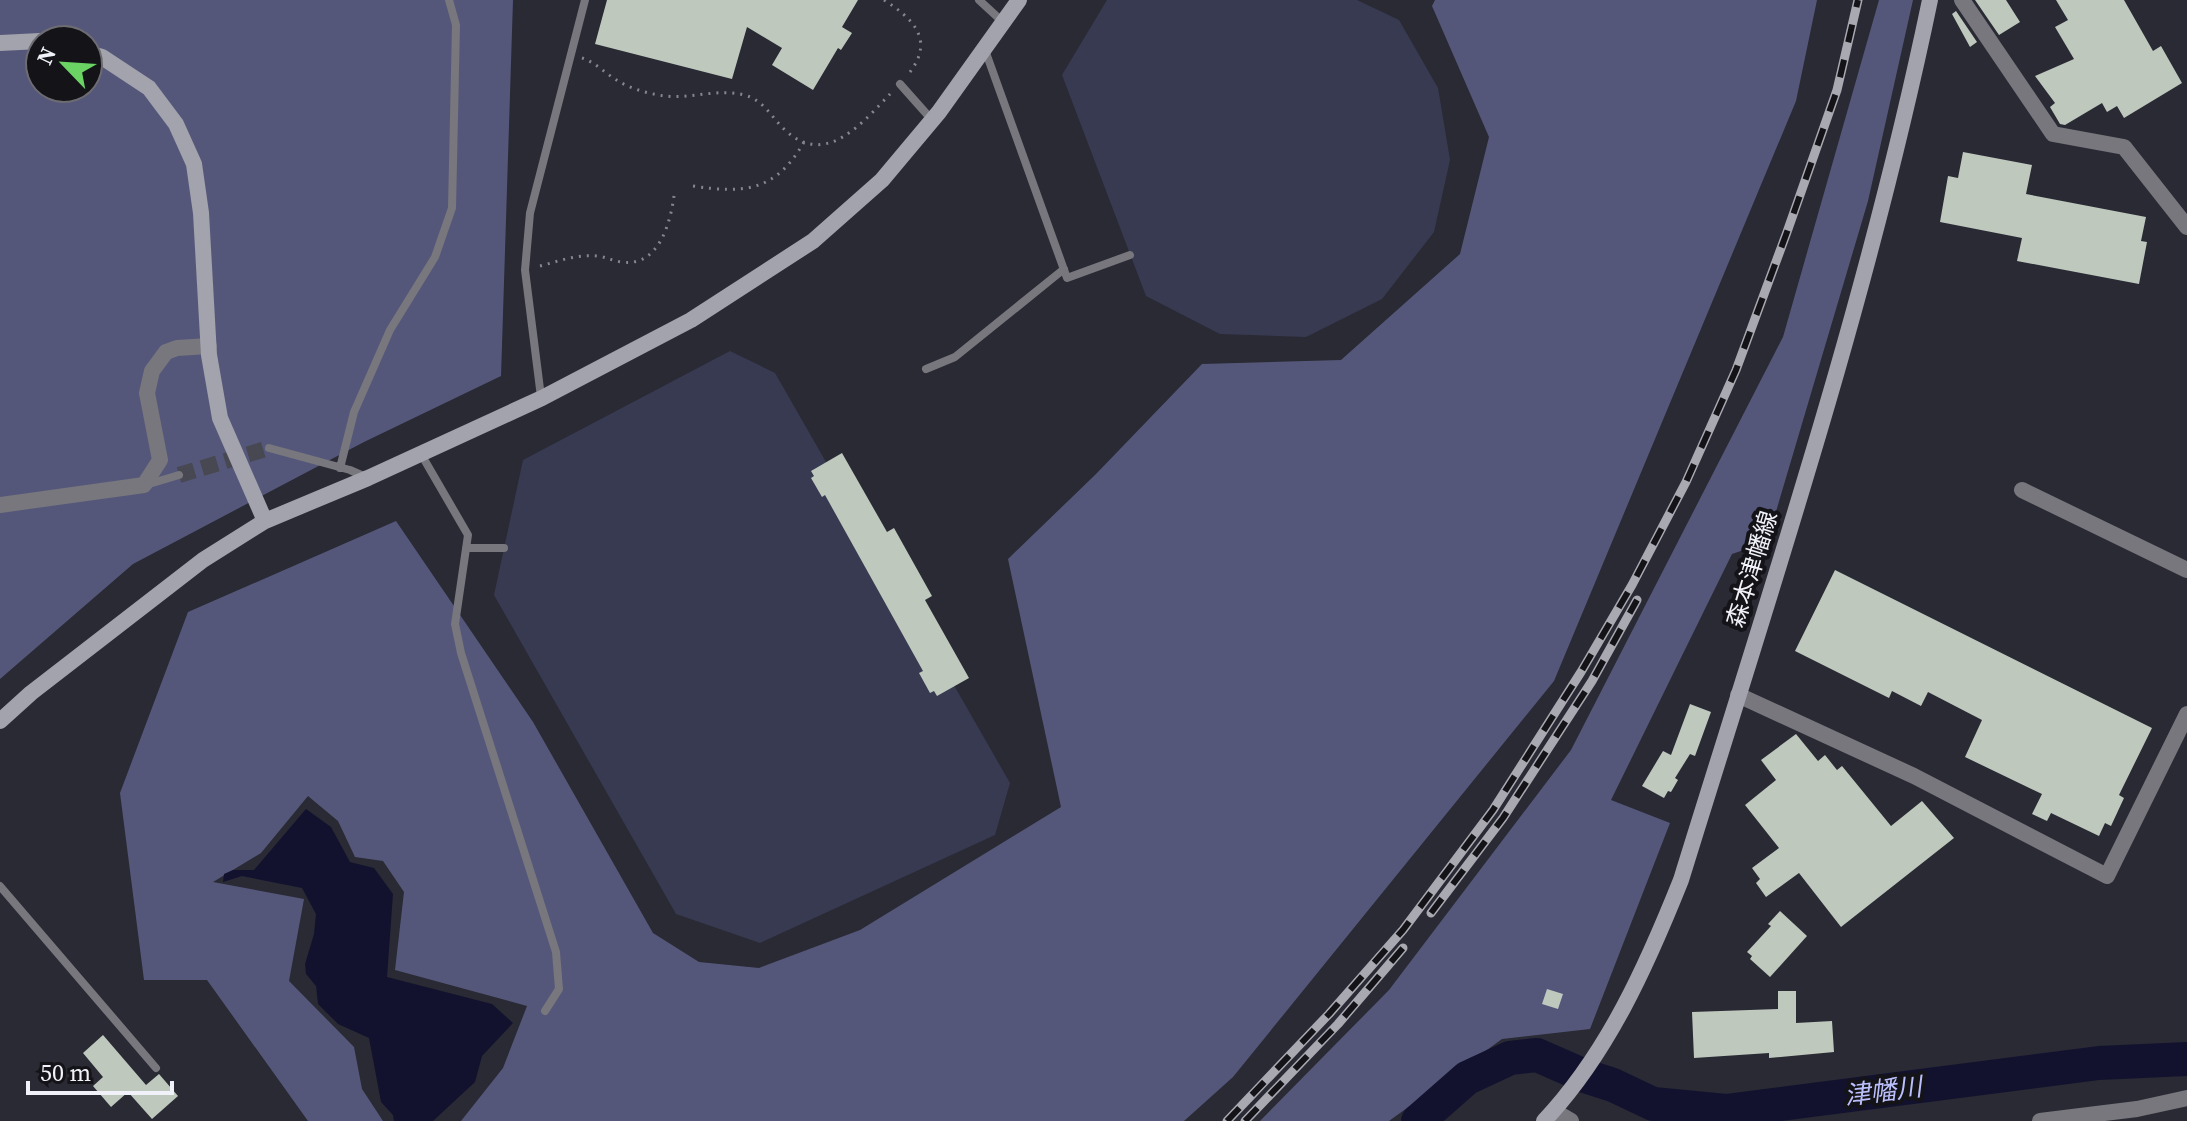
<svg xmlns="http://www.w3.org/2000/svg" width="2187" height="1121" font-family="'Source Serif 4','Noto Sans JP',serif">
<style>
.green{fill:#383a52}
.forest{fill:#55577a;fill-rule:evenodd}
.water{fill:#12122f}
.lines{fill:none;stroke-linecap:round;stroke-linejoin:round}
.river{stroke:#12122f;stroke-width:34}
.building{fill:#bec8bd}
.street-tunnel{stroke:#474852;stroke-width:16;stroke-dasharray:16 8;stroke-linecap:butt}
.path{stroke:#85868f;stroke-width:3;stroke-dasharray:2 6;stroke-linecap:butt}
.lane{stroke:#77777d;stroke-width:8}
.street{stroke:#77777d;stroke-width:16}
.secondary{stroke:#a2a3ac;stroke-width:16}
.rail-casing{stroke:#a8a9b1;stroke-width:9}
.rail{stroke:#131318;stroke-width:6;stroke-dasharray:18;stroke-linecap:butt}
.labels{text-anchor:middle;stroke-width:8;stroke-linejoin:round;paint-order:stroke}
.street-label{font-size:24px;fill:#f1f2f9;stroke:#131318}
.water-label{font-size:26px;font-style:italic;fill:#bbc0fd;stroke:#131318}
</style>
<rect width="100%" height="100%" fill="#292a34"/>
<!-- green -->
<path class="green" d="M1107,0H1357L1399,20L1438,88L1450,160L1434,232L1382,299L1306,337L1220,334L1146,296L1062,75Z
M730,351L775,373L1010,783L995,835L760,943L676,914L494,595L523,460Z"/>
<!-- forest -->
<path class="forest" d="M0,0H513L501,376L364,442L133,564L0,679ZM40,40H88V88H40Z
M1435,0H1817L1796,101L1554,681L1233,1077L1184,1121H461L503,1068L527,1006L395,970L404,892L383,861L355,857L338,821L308,796L261,853L213,882L304,899L289,981L354,1047L362,1089L383,1121H308L207,980H144L120,793L188,612L396,521L533,722L653,933L699,962L759,968L860,930L1061,807L1008,559L1096,474L1202,364L1341,360L1460,254L1489,137L1432,6Z
M1879,0H1913L1868,201L1767,542L1732,554L1611,800L1670,823L1590,1029L1502,1039L1389,1121H1260L1389,990L1571,750L1783,337Z"/>
<!-- water -->
<path class="water" d="M306,809L331,827L350,862L374,868L393,894L387,977L492,1004L513,1023L482,1056L475,1082L433,1121H394L393,1115L381,1102L369,1038L338,1024L318,1004L316,986L306,974L305,964L314,934L316,914L302,888L242,876L223,882L224,874L233,870H254Z"/>
<g class="lines">
<!-- river -->
<path class="river" d="M1418,1121L1467,1078L1510,1058L1537,1055L1585,1076L1613,1085L1653,1104L1726,1111L2099,1063L2187,1059"/>
</g>
<!-- building -->
<path class="building" d="M607,0H858L842,27L852,33L841,50L838,48L813,90L772,65L782,48L747,27L732,79L595,44Z
M1975,0H2006L2020,22L1999,35Z
M2056,0H2124L2153,51L2161,46L2182,83L2124,118L2117,106L2107,112L2102,103L2065,125L2060,124L2050,107L2055,103L2035,76L2074,59L2055,27L2068,20Z
M1956,11L1977,42L1970,47L1952,14Z
M1963,152L2032,165L2026,194L2146,217L2141,241L2147,242L2139,284L2017,261L2022,238L1940,222L1948,176L1958,178Z
M842,453L887,532L894,528L932,596L925,600L969,678L937,696L934,691L930,693L919,673L923,671L825,495L822,497L811,478L814,476L811,471Z
M1835,570L2152,728L2119,795L2124,798L2111,826L2105,823L2099,836L2051,813L2047,821L2032,814L2042,794L1965,757L1982,720L1928,692L1921,706L1892,691L1889,698L1795,651Z
M1690,704L1711,712L1695,756L1690,754L1675,778L1678,780L1671,792L1668,791L1664,798L1642,786L1663,751L1671,755Z
M1796,734L1818,761L1825,755L1837,770L1842,766L1891,826L1922,801L1954,838L1841,927L1799,873L1766,897L1756,883L1760,879L1752,868L1779,848L1745,805L1776,780L1761,760Z
M1780,911L1807,936L1770,977L1750,959L1752,956L1747,952L1771,926L1768,924Z
M1547,989L1563,994L1558,1009L1542,1004Z
M1778,991H1796V1023L1832,1021L1834,1052L1769,1058V1053L1694,1058L1692,1012L1778,1009Z
M103,1035L146,1085L159,1074L178,1096L152,1119L128,1092L111,1107L93,1086L103,1077L83,1053Z"/>
<g class="lines">
<!-- street-tunnel -->
<path class="street-tunnel" d="M179,475L269,448"/>
<!-- path -->
<path class="path" d="M884,0C912,18 935,39 910,72
M582,58C595,62 606,74 618,81C632,89 649,94 665,96C691,99 719,88 744,95C764,100 771,117 785,130C826,169 864,121 891,93
M693,186C745,194 776,191 804,142
M540,266C559,261 578,254 597,256C606,257 613,261 622,262C658,267 670,225 674,196"/>
<!-- lane -->
<path class="lane" d="M979,0L1004,23
M985,50L1067,278L1130,255
M900,84L932,120
M926,369L955,357L1064,269
M541,397L525,270L530,213L585,0
M269,448L350,470L368,478
M421,454L468,535L455,624L461,653L556,952L559,989L545,1011
M340,468L354,412L390,330L435,257L452,208L456,25L449,0
M149,484L179,475
M466,548H504
M0,886L156,1068"/>
<!-- street -->
<path class="street" d="M1962,0L2053,134L2124,147L2187,227
M2022,490L2187,570
M0,505L144,485L160,460L147,393L152,371L166,352L177,348L209,346
M1738,695L1914,776L2107,876L2187,714
M1554,1111L1571,1121
M2040,1121L2137,1109L2187,1098"/>
<!-- secondary -->
<path class="secondary" d="M0,43L40,41
M88,53L102,57L149,88L176,124L194,164L201,213L209,355L220,418L265,521
M0,721L31,693L203,560L265,521L368,478L542,398L691,320L813,241L882,180L939,112L1019,0
M1544,1121C1608,1053 1647,965 1681,880C1771,589 1868,299 1930,0"/>
<defs>
<path id="rail" d="M1431,913L1503,818L1592,681L1637,600
M1227,1121L1329,1014L1403,930L1493,810L1581,672L1632,585L1686,482L1736,370L1787,232L1837,90L1858,0
M1245,1121L1338,1024L1403,948"/>
</defs>
<!-- rail casing -->
<use href="#rail" class="rail-casing"/>
<!-- rail -->
<use href="#rail" class="rail"/>
</g>
<g class="labels">
<!-- street labels -->
<g class="street-label">
<text transform="translate(1752 569) rotate(-73)" y="8">森本津幡線</text>
</g>
<!-- water labels -->
<g class="water-label">
<text transform="translate(1883 1091) rotate(-7)" y="9">津幡川</text>
</g>
</g>
<!-- north arrow -->
<g transform="translate(64 64) rotate(295)"><circle r="38" fill="#131318" stroke="#6c6c72" stroke-width="2"/>
<path d="M0-6L14 30L0 20L-14 30Z" fill="#6ad364"/>
<text y="-12" font-size="22" font-weight="bold" text-anchor="middle" fill="#f1f2f9">N</text>
</g>
<!-- scale -->
<path d="M28 1081v12h144v-12" fill="none" stroke="#f1f2f9" stroke-width="4"/>
<text x="40" y="1081" font-size="24" fill="#f1f2f9" stroke="#131318" stroke-width="6" paint-order="stroke">50 m</text>
</svg>
